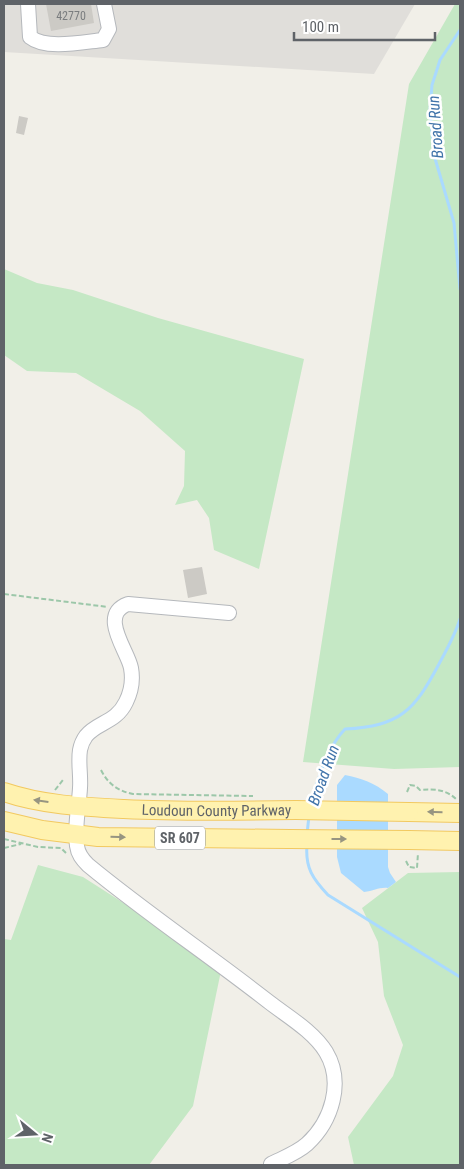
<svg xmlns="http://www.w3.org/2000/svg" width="464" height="1169" font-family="'Roboto Condensed',sans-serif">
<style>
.industrial{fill:#e0deda}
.green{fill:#c5e8c5}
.water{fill:#aadaff}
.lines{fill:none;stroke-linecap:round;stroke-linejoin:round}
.stream{stroke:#aadaff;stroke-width:3}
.building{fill:#cccac5}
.minor-casing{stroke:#b5b8bc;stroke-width:16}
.major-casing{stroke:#f2c960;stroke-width:20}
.path{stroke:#9cc7a9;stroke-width:2;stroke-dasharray:5 2.5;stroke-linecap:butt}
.minor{stroke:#fff;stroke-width:14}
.major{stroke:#fff2af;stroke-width:18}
.major-bridge-casing{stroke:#f2c960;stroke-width:20;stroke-linecap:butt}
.major-bridge{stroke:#fff2af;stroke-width:18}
.oneway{fill:#979581}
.labels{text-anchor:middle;stroke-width:5;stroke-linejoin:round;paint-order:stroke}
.number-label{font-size:12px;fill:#7a7d7f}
.shield{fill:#fff;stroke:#8f9295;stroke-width:1}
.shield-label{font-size:14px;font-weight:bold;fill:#5f6368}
.street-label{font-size:15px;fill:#5f6368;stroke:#fff}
.water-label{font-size:16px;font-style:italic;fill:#4174aa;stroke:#fff}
</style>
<rect width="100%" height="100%" fill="#f1efe8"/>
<!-- industrial -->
<path class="industrial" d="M4,4H415L374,74L4,52Z"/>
<!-- green -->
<path class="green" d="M455,4H460V767L394,769L303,762L409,84Z
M4,269L37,283L73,290L158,318L304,359L259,569L214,550L209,518L197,500L175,505L184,486L185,451L140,411L76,373L27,371L4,355Z
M38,865L83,877L222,966L193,1106L149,1165H4V939L11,940Z
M460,872V1165H354L348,1137L393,1076L403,1045L384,996L378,942L362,908L408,873Z"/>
<!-- water -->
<path class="water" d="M345,775C361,778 375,783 388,794V867L390,873L396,882L388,888C379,887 374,891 364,892L341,873L337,857V785Z"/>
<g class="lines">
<!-- stream -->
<path class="stream" d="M460,30L440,60L432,85L430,110L434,155L454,223L460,289
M310,804C319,779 326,749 345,729C400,726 414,711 439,664C447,649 455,635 460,619
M307,834L309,816
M307,845C305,868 313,879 328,895L460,977"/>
</g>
<!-- building -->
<path class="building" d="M46,4H91L94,23L51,31Z
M19,116L28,118L24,135L16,133Z
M202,567L207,594L188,598L183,570Z"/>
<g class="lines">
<defs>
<path id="minor" d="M28,4L30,37C46,50 83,42 103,40L109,29L104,4
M229,613L128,604C98,615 128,651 131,668C133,679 131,692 126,702C116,723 97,722 86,736C83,740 81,745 80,750C78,762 81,776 80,788C79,807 74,827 77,846C78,854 82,859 88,865C146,913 209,955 269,1002C287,1016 313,1031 326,1052C344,1082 332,1121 307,1144C297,1153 283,1158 271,1164"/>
<g id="major">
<path id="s1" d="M4,792C42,805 84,807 124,809C182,812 239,811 296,810"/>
<path d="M409,812L460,813"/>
<path d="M4,821L42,830L98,837L290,839"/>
<path d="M409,840L460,841"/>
</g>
</defs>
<!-- minor casing -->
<use href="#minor" class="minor-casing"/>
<!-- major casing -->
<use href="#major" class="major-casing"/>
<!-- path -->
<path class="path" d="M4,594L108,607
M101,770C108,784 118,791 133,794L253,796
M55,790L63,780
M407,792L410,785L416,786L420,790C435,789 446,789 457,800
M4,839L38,847L61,848L67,854
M4,848L21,844
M406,861L409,867L417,868L418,853"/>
<!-- minor -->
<use href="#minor" class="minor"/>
<!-- major -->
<use href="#major" class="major"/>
<defs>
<path id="major-bridge" d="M296,810L409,812
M290,839L409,840"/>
</defs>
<!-- major-bridge casing -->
<use href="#major-bridge" class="major-bridge-casing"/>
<!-- major-bridge -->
<use href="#major-bridge" class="major-bridge"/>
</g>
<!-- one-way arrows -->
<defs><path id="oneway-solid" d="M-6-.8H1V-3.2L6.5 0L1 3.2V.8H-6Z" transform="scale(1.25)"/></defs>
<g class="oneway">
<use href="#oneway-solid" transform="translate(41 801) rotate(-172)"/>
<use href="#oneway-solid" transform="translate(435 812) rotate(-179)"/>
<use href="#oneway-solid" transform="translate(118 837) rotate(2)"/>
<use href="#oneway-solid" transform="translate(339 839)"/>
</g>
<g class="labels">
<!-- number labels -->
<g class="number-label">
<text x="71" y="20">42770</text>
</g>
<!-- shield labels -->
<rect class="shield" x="155" y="826.5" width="50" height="23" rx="4"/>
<g class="shield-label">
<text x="180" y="843">SR 607</text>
</g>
<!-- street labels -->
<g class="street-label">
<text dy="5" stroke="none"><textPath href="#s1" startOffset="214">Loudoun County Parkway</textPath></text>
</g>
<!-- water labels -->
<g class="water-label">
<text transform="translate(435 127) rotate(-94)" y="6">Broad Run</text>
<text transform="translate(323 775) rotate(-70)" y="6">Broad Run</text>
</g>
</g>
<!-- border -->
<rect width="464" height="1169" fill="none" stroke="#5f6368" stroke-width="10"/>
<!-- north arrow -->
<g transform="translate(35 1134) rotate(108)" stroke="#ffffff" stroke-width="4" paint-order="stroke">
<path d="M0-4L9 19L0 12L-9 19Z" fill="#5f6368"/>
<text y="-8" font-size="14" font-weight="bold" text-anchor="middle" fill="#5f6368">N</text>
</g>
<!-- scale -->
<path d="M294 32v8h141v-8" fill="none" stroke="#5f6368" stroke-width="2.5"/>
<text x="302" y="32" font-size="15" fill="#5f6368" stroke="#ffffff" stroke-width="4" paint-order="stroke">100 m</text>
</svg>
